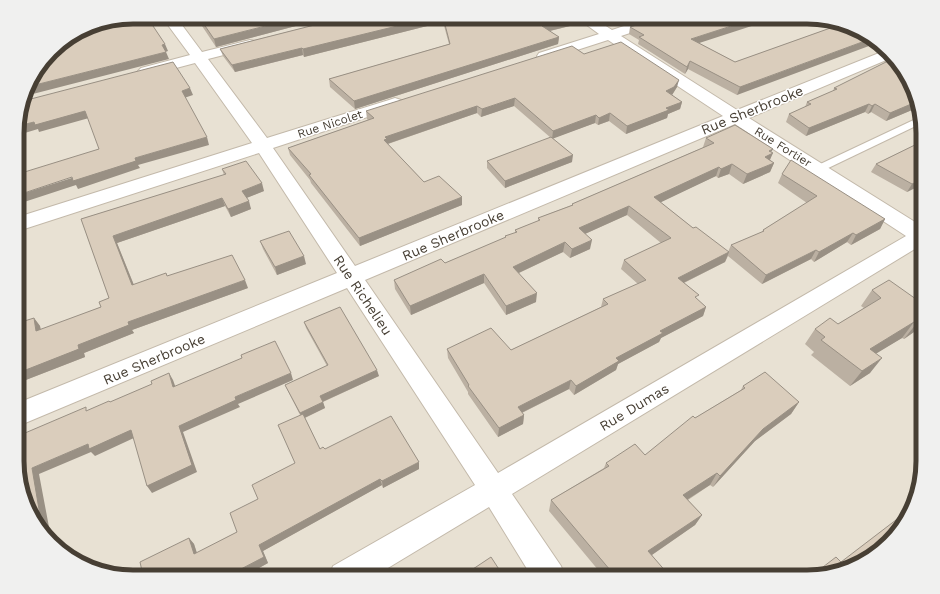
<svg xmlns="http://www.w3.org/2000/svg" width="940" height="594" font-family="'Work Sans',sans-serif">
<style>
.residential{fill:#e8e1d3}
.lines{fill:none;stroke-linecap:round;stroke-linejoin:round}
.lane-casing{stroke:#c3b9aa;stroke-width:2}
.street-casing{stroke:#c3b9aa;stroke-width:2}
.lane{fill:#fff;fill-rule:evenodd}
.street{fill:#fff;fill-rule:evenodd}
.wall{fill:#bbb0a2}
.shaded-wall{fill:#999084}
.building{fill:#dacdbc;stroke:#999084}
.labels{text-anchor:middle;stroke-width:3;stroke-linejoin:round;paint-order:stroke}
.far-street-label{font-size:12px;fill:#473f34;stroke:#fff}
.street-label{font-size:14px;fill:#473f34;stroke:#fff}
.rim{fill:none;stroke:#473f34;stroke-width:5}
</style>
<rect width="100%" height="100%" fill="#f4efe5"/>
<!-- residential -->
<path class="residential" d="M133,17H807L871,36L907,75L923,125V468L904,525L865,562L814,577H133L69,558L36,525L18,476V118L29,82L56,46L89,26Z"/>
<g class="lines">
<defs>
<path id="lane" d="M920,117L922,123L822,171H814L813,169L814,167Z"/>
<path id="street" d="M162,17H176L202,52L250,40L255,41L257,44L255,47L208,59L267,138L389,100L395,98L401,100L403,103L401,106L273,148L355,266L723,116L608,40L549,59L544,60L539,59L537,56L539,53L599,34L576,17H592L612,30L651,17H663L665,19L663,22L621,36L737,110L884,51L891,58L749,118L923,227V244L512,494L561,566L565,577H532L489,507L373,577H329L333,566L475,485L347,288L18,426V403L337,273L259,153L18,231V217L252,143L195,63L146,76L141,74L138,71L141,68L190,55ZM735,124L906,236L498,473L365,280Z"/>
</defs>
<!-- lane casing -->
<use href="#lane" class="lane-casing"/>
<!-- street casing -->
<use href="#street" class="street-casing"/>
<!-- lane -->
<use href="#lane" class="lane"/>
<!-- street -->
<use href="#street" class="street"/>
</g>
<!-- wall -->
<path class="wall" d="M196,17H330L216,47Z
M346,17H583L582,23L550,31L559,37L558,44L355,109L330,87L329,79L449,44L443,22L304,57L303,55L235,72L223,56L220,49Z
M595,17H645L616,26L603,18L598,19Z
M836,26L737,95L688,69L685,74L638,44L639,40L629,34L630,27L699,43L735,62Z
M584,54L677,87L672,95L682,102L680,109L668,114L667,118L626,134L609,121L598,125L595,123L553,138L572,162L505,188L487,168V161L551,138L514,106L481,117L477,113L388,144L424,182L462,205L360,246L311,183L310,180L290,155L288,148L368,120L367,119L366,111Z
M907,75L920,116L915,118L912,110L886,121L871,112L868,114L865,112L806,136L786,122L789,114L805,107L807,102L833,91L834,88Z
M922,122L923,125V134L919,126Z
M706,138L771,152L770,160L774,163L770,172L743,184L729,174L718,178L716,176L660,202L693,228L728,252L731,245L762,232L763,230L807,203L778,183L782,174L885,219L880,229L851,245L847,242L814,262L811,259L762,284L728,256L725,262L684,283L697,299L706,307L703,316L661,338L659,342L618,364L616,370L574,395L569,389L522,413L524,415L523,424L498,437L468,394V392L448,358L447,349L511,350L601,307L603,299L638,284L621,269L624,260L661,243L627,215L585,234L590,249L570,258L563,252L519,273L536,302L506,315L484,283L411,315L395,289L394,280L445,263L505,238V236L515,233V230L538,221V218L572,205V204L704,147H703Z
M923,141V184L907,192L871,172L876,164Z
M222,169L264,191L246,198L251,209L231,217L225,206L117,243L134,285L167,276L248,288L132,330L134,333L84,353L85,357L18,383L34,318L40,326L41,330L101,307L109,298L81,219L224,175Z
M260,241L306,264L277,275L263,249Z
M872,290L923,304V325L921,327L904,339L902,338L876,353L870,373L850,386L811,355L814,352L805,344L815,329L838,324L864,308L861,306Z
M304,322L379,376L323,402L325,408L305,418L320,449H325L419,469L383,488L382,485L263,551L268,563L246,575V577H133L189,538L194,544L197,553L237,532L258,499L295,463L300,415L285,385L327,366L306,328Z
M743,386L799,402L791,414L755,441L713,487L710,485L688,500L702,515L695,525L652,555L666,577H604L549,511L551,500L604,468L606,463L645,455L695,418L741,390Z"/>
<!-- shaded-wall -->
<path class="shaded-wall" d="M301,17H330L216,47L214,39Z
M434,17H442L443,22L304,57L303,49Z
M579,17H583L582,23L541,33L542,26Z
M598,17H603V18L598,19Z
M623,17H645L616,26L617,19Z
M759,17H779L690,46L691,39Z
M559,37L558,44L355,109L354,101Z
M873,38L877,43L737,95L740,87Z
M165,44L168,51L165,52L162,45Z
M302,48L303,55L235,72L232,65Z
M166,52L169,59L25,96L27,87Z
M690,61L688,69L685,74L687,67Z
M679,80L677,87L672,95L666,91Z
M190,88L193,95L184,98L182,91Z
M515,98L514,106L481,117L482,109Z
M682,102L680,109L668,114L667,118L626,134L627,126L666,108Z
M916,102L912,110L886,121L890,113Z
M869,104L865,112L806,136L809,128Z
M875,104L871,112L868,114L872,106Z
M477,106V113L387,144L384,140L385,137Z
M85,111L89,118L39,132L38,129L18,135V126L34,122Z
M919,112V116L915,118Z
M610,113L609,121L598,125L599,118Z
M596,115L595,123L552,139L553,131Z
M207,137L209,145L138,165L140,168L78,189L76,185L18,204V195L135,158Z
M773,149L770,154L773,153L769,162L765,157L769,151Z
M573,155L572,162L505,188V181Z
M774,163L770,172L743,184L747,174Z
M732,164L729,174L718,178L721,169Z
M719,167L716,176L651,207L654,197Z
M923,179V184L907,192L912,184Z
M262,183L264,191L244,199L242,191Z
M462,197V205L360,246L359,238Z
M222,198L225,206L117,243L137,293L132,285L113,236Z
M249,201L251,209L231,217L228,209Z
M629,206L627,215L578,237L579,228Z
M885,219L880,229L851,245L856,235Z
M853,233L847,242L814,262L819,252Z
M592,240L590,249L570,258L572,249Z
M565,242L563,252L512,276L513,267Z
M816,250L811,259L762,284L766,275Z
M729,252L725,262L675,287L678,278Z
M304,256L306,264L277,275L275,267Z
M484,274V283L411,315L410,306Z
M245,280L248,288L132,330L134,333L84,353L85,357L18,383V373L128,322Z
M537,293L536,302L506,315V306Z
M706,307L703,316L661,338L659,342L618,364L616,370L574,395L576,386L616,358L660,331Z
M34,318L40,326L42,339L36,331Z
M923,319V325L921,327L904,339L916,324Z
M914,322L902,338L859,364L870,349Z
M882,358L870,373L850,386L862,371Z
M377,370L379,376L322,402L320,396Z
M169,373L173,380L178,394L173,387Z
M291,373L293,380L238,404L240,407L183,432L197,472L152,493L147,486L179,426L235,397Z
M571,380L569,389L517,415L518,407Z
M323,402L325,408L302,419L300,413Z
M799,402L791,414L755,441L713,487L720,476L763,429Z
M524,415L523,424L498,437L499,428Z
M131,430L136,437L95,456L91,452L39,474L49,527L42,530L36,525V524L32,468L88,444Z
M419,462V469L383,488L382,481Z
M717,473L710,485L677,506L683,495Z
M380,479L382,485L263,551L268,563L246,575V577H241V569L259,545Z
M702,515L695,525L643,561L648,551Z
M189,538L194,544L199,560L194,554Z"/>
<!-- building -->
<path class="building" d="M133,17H147L165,44L162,45L166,52L27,87L29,82L56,46L89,26Z
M199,17H301L214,39Z
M346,17H434L303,49L302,48L232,65L220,49Z
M443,17H579L542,26L559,37L354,101L329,79L450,44Z
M614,17H623L617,19Z
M662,17H759L691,39L735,62L836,26L871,36L873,38L740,87L690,61L687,67L639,37L644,35L630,27Z
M621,42L679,80L674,87L666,91L682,102L666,108L669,110L627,126L610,113L599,118L596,115L553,131L515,98L482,109L477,106L385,137L387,139L384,140L424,182L439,176L462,197L359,238L309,175L311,174L288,148L374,118L366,111L572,46L584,54Z
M892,59L907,75L916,102L890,113L875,104L872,106L869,104L809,128L789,114L811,104L807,102L837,89L834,88Z
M173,62L190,88L182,91L207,137L135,158L136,161L73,181L72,177L18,195V174L99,149L85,111L35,125L34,122L18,126V118L23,101Z
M735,125L773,149L769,151L773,153L765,157L774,163L747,174L732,164L721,169L719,167L654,197L693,228L696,227L729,252L678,278L699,295L695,297L706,307L660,331L663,333L616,358L619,361L576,386L571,380L518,407L524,415L499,428L468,386L469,385L447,349L491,328L511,350L608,304L603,299L646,280L624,260L671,238L629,206L579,228L592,240L572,249L565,242L513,267L537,293L506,306L484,274L410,306L394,280L441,259L445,263L506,237L505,236L517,232L515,230L540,220L538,218L573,205L572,204L714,143L706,138Z
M551,137L573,155L505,181L487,161Z
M923,141V179L912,184L876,164Z
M791,160L885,219L856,235L853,233L819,252L816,250L766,275L731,245L764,231L763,230L817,196L782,174Z
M246,161L262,183L242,191L249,201L228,209L222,198L113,236L132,285L166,273L167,276L232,255L245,280L128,322L129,325L78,345L79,349L18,373V323L34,318L36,331L101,307L99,302L109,298L81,219L226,174L222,169Z
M289,231L304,256L275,267L260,241Z
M889,280L923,304V319L916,324L914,322L870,349L882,358L862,371L821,340L825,337L815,329L830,318L838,324L881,298L872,290Z
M340,307L377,370L320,396L323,402L300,413L285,385L328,365L304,322Z
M275,341L291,373L235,397L236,400L179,426L192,465L147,486L131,430L89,449L88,444L32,468L41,521L36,524L18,476V436L86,407V411L109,401L110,402L152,384L151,381L169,373L173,387L242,358L241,355Z
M765,372L799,402L763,429L720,476L717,473L683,495L702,515L648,551L668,574L664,577H616L551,500L609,466L606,463L635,444L645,455L693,416L695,418L745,388L743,386Z
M303,414L320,449L323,447L325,449L391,416L419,462L382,481L380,479L259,545L264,557L241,569L244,575L241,577H133L131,576L142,571L140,562L189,538L194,554L237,532L230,513L258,499L252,485L295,463L278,425Z
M909,510L904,525L865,562L814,577H810L836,557L841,562Z
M491,557L504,577H461Z"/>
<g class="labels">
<!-- far-street labels -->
<g class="far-street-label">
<text transform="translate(330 124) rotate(-18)" y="4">Rue Nicolet</text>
<text transform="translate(783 147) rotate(32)" y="4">Rue Fortier</text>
</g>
<!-- street labels -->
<g class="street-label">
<text transform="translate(752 110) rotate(-22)" y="5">Rue Sherbrooke</text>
<text transform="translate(453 235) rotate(-23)" y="5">Rue Sherbrooke</text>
<text transform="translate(363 295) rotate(56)" y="5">Rue Richelieu</text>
<text transform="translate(154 359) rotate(-23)" y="5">Rue Sherbrooke</text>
<text transform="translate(634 407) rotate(-31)" y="5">Rue Dumas</text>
</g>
</g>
<!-- crop -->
<path d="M0 0H940V594H0ZM133 24H807A109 109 0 0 1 916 133V461A109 109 0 0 1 807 570H133A109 109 0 0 1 24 461V133A109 109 0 0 1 133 24Z" fill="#f0f0ef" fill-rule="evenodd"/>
<path class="rim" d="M133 24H807A109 109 0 0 1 916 133V461A109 109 0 0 1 807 570H133A109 109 0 0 1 24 461V133A109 109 0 0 1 133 24Z"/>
</svg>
